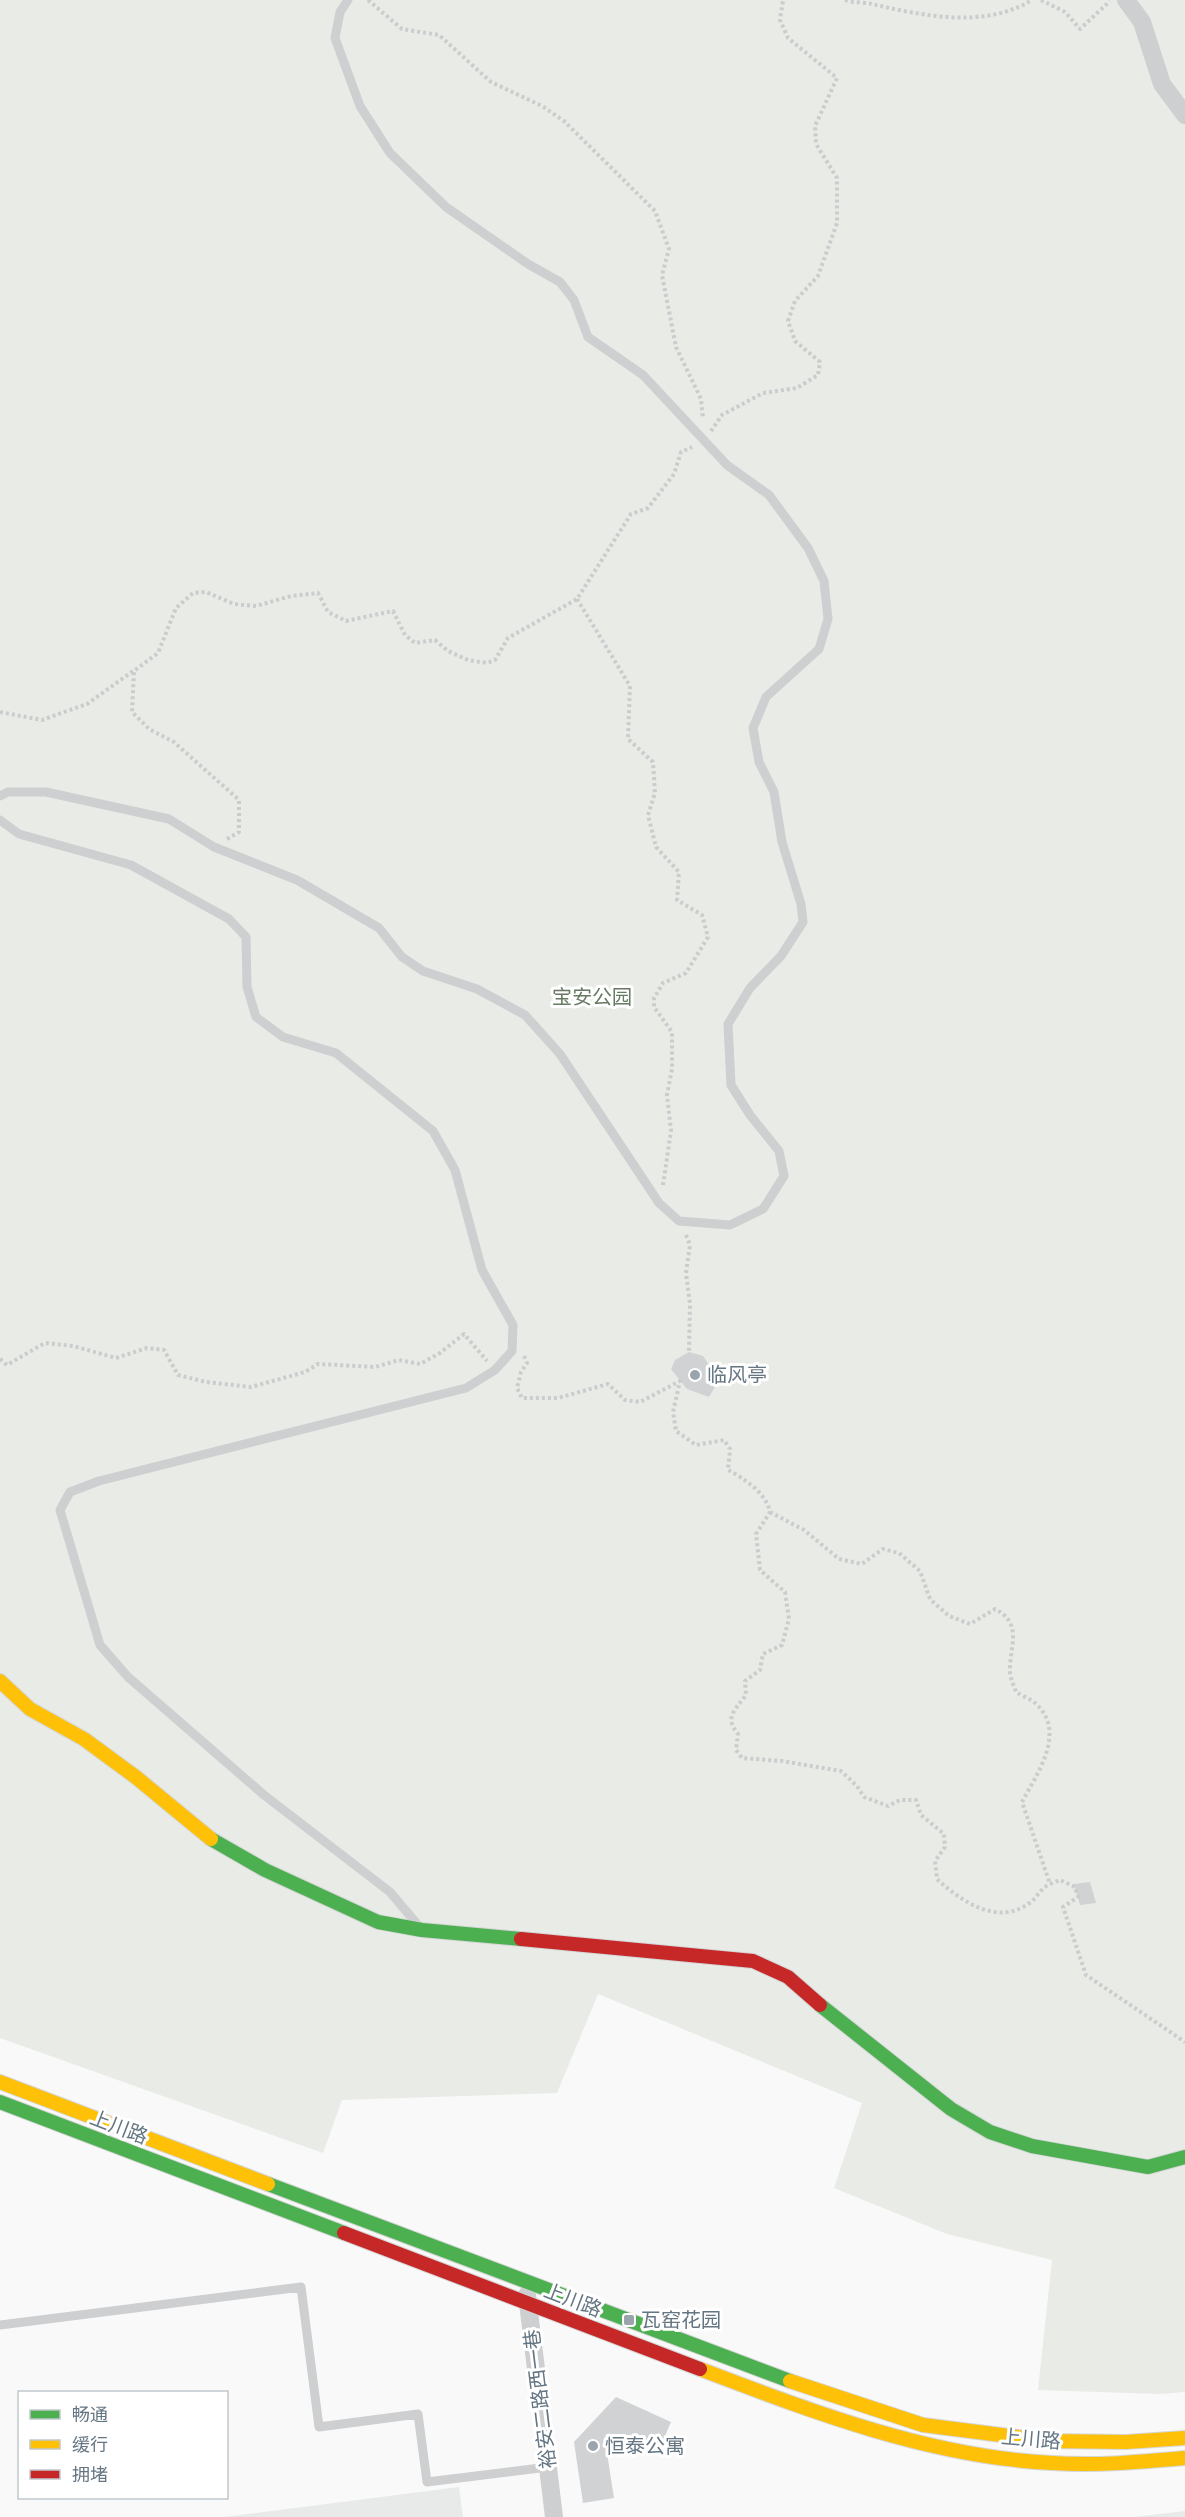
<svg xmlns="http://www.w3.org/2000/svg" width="1185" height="2517" font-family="Karla,'Noto Sans SC',sans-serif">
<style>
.built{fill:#e8e9e9}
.green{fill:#e8ebe6}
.building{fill:#d0d2d3}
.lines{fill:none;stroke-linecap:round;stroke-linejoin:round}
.fast-casing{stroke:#d5d6d7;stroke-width:16}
.slow-casing{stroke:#d5d6d7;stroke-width:16}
.jam-casing{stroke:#d5d6d7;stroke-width:16}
.path{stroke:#cbcccd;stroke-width:4;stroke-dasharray:3 3;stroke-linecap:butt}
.lane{stroke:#cecfd0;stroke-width:9}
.street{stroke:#cecfd0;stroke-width:18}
.fast{stroke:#4caf50;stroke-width:14}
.slow{stroke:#ffc107;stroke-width:14}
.jam{stroke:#c62828;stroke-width:14}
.poi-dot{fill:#99a4ac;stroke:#fff;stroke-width:2}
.labels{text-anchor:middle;stroke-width:6;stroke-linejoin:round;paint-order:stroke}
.park-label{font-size:20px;fill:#687a64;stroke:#fff}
.poi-label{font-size:20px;fill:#657683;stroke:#fff;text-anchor:start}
.street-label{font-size:20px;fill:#657683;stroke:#fff}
</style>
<rect width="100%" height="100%" fill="#f9f9f9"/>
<!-- built -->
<path class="built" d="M459,2487L463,2517H224Z
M1185,2511V2517H1134Z"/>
<!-- green -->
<path class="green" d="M0,0H1185V2392L1160,2394L1038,2390L1052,2260L947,2234L834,2188L862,2103L598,1994L557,2093L342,2100L323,2153L0,2038Z"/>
<!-- building -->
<path class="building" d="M689,1352L703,1356L719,1380L709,1397L687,1389L671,1369L675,1360Z
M1090,1882L1096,1903L1080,1905L1074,1884Z
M616,2397L671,2422L659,2450L623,2434L607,2453L614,2498L583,2503L574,2442Z"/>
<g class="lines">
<defs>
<path id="fast" d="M211,1839L265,1870L378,1922L422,1930L521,1939
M820,2005L951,2109L990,2132L1032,2146L1148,2167L1185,2157
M0,2102L344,2233
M268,2184L790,2381"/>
<path id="slow" d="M0,1681L30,1709L84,1739L137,1778L211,1839
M0,2082L268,2184
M700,2369C813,2412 930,2457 1052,2463C1097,2466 1141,2462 1185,2458
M790,2381L923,2425L1048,2441L1126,2442L1185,2438"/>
<path id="jam" d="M521,1939L753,1961L788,1977L820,2005
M344,2233L700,2369"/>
</defs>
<!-- fast casing -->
<use href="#fast" class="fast-casing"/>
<!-- slow casing -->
<use href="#slow" class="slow-casing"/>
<!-- jam casing -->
<use href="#jam" class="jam-casing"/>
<!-- path -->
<path class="path" d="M368,0L402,29L439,35L491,82L542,106L564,121L655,211L669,249L662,275L676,347L701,399L703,419
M845,0C853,3 864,2 872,4C924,16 984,29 1032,0
M1041,0L1065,12L1080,29L1110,1
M711,431L722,415L763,393L797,388L818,375L820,362L795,341L788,321L795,301L818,276L837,223V178L816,144L815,126L837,78L788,38L780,20L783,0
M577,599L630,686L628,739L653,762L655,793L648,815L656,847L679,872L677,900L702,915L708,937L686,973L663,983L654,998V1007L672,1032V1069L667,1095L671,1131L663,1185
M0,712L42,720L87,704L133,671
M227,839L239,832V800L174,742L149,729L132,712L134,671L158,653L176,608L193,593L206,592L234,604L256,606L291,596L318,593L328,612L346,621L393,611L405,635L415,643L435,640L448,651L468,660L487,663L495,660L508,638L577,599L631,514L648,508L674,474L681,452L692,447
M686,1235L690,1245L686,1273L690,1304L689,1352
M524,1356L527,1363L521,1372L517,1388L522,1398H558L608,1384L625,1400L640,1402L680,1381L673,1412L676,1431L696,1445L724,1440L730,1449L728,1470C745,1479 766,1493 770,1512L756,1534L760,1570L785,1592L789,1619L782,1645L763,1654L760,1670L745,1681L746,1695C735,1710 724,1717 738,1734L736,1750L742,1758L782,1761L841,1771L857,1786L864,1797L888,1806L900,1800H916L921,1815L944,1834L945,1847L935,1861L937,1879C962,1902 998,1927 1031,1902C1036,1898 1039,1892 1044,1888C1048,1884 1055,1882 1060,1880L1075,1887L1078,1897L1063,1907L1086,1975L1185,2042
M0,1359L7,1365L45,1343L73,1346L116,1358L147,1348L164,1350L178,1375L206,1382L251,1387L305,1372L318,1364L375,1367L399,1360L420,1364L440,1353L464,1334L487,1361
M770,1512L804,1530L839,1559L862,1564L883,1549L899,1553L920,1571L930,1599L949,1616L970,1624L995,1609C1024,1624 1009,1647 1010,1673C1011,1680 1014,1686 1016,1692C1022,1696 1031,1699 1036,1704C1067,1732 1037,1774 1022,1802L1050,1884"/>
<!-- lane -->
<path class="lane" d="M0,796L8,792H46L169,819L214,847L297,880L379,928L402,957L423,971L477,989L525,1015L560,1054L659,1203L679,1221L730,1225L763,1209L784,1176L779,1151L750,1115L731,1085L728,1024L750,988L781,956L803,922L801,904L782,842L774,792L759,762L753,728L766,697L819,649L828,619L824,581L808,548L769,495L727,465L643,375L588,337L574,300L560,282L528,264L446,207L390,153L360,106L335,38L340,12L348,0
M0,820L19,834L131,865L229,919L246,937L247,987L256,1017L283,1037L336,1053L433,1131L455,1170L482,1270L513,1325L512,1351L495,1370L466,1388L99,1481L70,1492L60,1510L100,1645L128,1677L264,1795L390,1892L417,1924
M0,2325L301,2287L319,2427L418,2414L427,2482L548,2467"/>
<!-- street -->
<path class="street" d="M1126,0L1142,22L1162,84L1185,115
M527,2295L554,2517"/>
<!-- fast -->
<use href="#fast" class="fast"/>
<!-- slow -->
<use href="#slow" class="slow"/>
<!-- jam -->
<use href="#jam" class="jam"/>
</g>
<!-- markers -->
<g class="poi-dot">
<circle cx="695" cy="1375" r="6"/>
<rect x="623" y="2314" width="12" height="12" rx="3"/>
<circle cx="593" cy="2446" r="6"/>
</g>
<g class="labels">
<!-- park labels -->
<g class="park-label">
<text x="592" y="1004">宝安公园</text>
</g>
<!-- poi labels -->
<g class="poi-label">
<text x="707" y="1382">临风亭</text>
<text x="641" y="2327">瓦窑花园</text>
<text x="605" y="2453">恒泰公寓</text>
</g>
<!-- street labels -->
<g class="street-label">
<text transform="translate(119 2127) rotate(21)" y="7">上川路</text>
<text transform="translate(573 2300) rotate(21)" y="7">上川路</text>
<text transform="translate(540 2399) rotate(-97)" y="7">裕安二路西一巷</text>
<text transform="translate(1031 2439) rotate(5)" y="7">上川路</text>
</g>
</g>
<!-- legend -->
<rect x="18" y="2391" width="210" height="108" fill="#ffffff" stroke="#c1c8cd" stroke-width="1.5"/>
<rect x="30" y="2410" width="30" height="9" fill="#4caf50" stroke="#c1c8cd" stroke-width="1.5"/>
<text x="72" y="2421" font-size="18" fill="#657683">畅通</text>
<rect x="30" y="2440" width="30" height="9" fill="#ffc107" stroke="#c1c8cd" stroke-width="1.5"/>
<text x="72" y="2451" font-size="18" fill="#657683">缓行</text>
<rect x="30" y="2470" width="30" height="9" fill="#c62828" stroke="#c1c8cd" stroke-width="1.5"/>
<text x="72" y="2481" font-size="18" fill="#657683">拥堵</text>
</svg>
